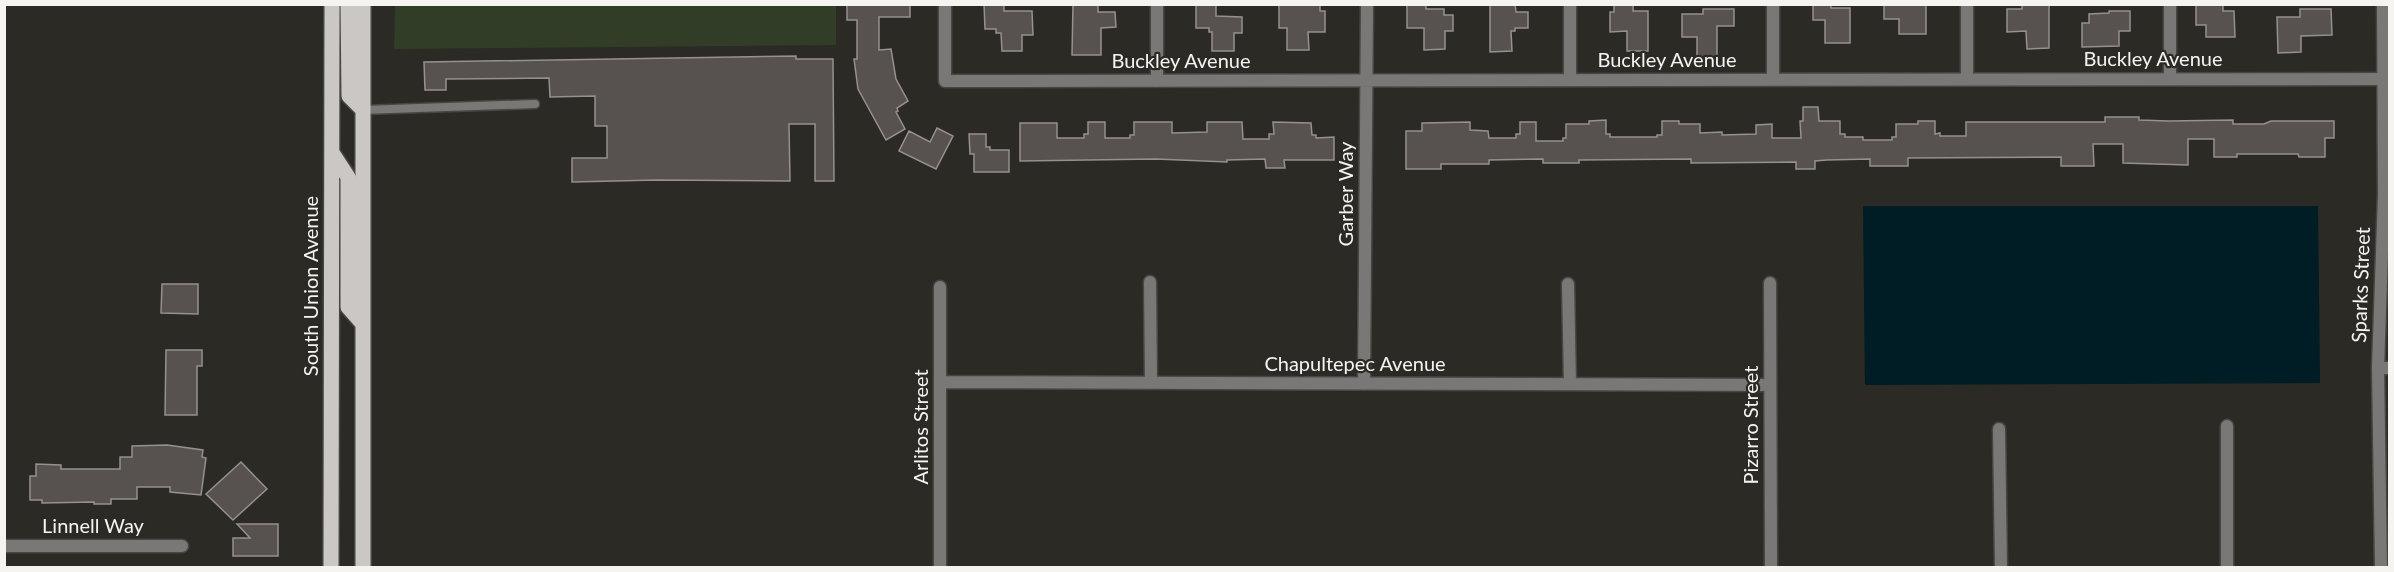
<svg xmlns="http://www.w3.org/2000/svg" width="2394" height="572" font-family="Lato,sans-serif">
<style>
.green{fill:#313d26}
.water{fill:#001c24}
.building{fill:#575250;stroke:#96908e;stroke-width:1.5}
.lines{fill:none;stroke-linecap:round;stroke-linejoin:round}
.service-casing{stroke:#474642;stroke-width:11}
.minor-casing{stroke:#474642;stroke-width:15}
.tertiary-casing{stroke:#474642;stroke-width:15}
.primary-casing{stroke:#474642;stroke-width:18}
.service{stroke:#7a7876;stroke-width:8}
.minor{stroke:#7a7876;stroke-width:12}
.tertiary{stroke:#7a7876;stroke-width:12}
.primary{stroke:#cbc7c4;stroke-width:15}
.labels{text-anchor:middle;stroke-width:4.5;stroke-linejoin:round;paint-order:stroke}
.street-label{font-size:20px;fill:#f5f4f1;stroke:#2b2a25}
</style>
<rect width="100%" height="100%" fill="#2b2a25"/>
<!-- green -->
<path class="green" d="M395,5H836V45L394,49Z"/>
<!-- water -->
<path class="water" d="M1863,206H2318L2320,383L1865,385Z"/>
<!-- building -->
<path class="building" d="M847,4H910V17H879V50L891,49L896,79L908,101L897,108L898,111L896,112L905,129L886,140L858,89L854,59H857V20H847Z
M984,4H1004V11H1032L1033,35H1022V51H1002L1001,33H996V29H985Z
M1073,4H1098V12H1115L1116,27L1101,28V55H1072Z
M1196,4H1216V16L1242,17V33H1234V51H1212V32H1209V28H1196Z
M1279,4H1320V11H1325V32H1308L1309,50H1287V28H1279Z
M1407,4H1426V9H1444V15H1453V31H1445V49L1424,50V28H1407Z
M1490,4H1515L1516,12H1528V28H1515V31H1511L1512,51L1490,52Z
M1614,4H1633V11H1648V51H1627V31L1610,32V12H1614Z
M1813,4H1831V8H1850V43H1825V20H1813Z
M1884,4L1926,5V34H1899V19H1884Z
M2022,4H2049V48L2027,49L2026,31L2007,32V9H2022Z
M2196,4H2223V11H2234L2235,37H2206V25H2196Z
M1703,9H1734V26H1717V58H1697V37H1682V14H1703Z
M2300,9H2331L2332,35L2301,36V52L2278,53L2277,17H2300Z
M2109,11H2130V31H2119V46L2082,47V23H2089V14L2109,13Z
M796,56V59H833L834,181H815V124H789L790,181L657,180L572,182V158H607V126H595V96L550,97L549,78L446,79V90H425L424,62Z
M1803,107H1818L1819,121H1840V134H1845V137H1863V140H1892V137H1896V124H1918V121H1935V134L1940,133V136H1966V122H2105V117H2139V120L2169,121L2233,120V124H2264L2271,121H2334V138H2325V157H2299L2298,154H2237V157H2214V139H2188V165L2123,163V144H2093L2094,166H2061V157L1908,158V166H1870V159L1827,160L1815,161V169H1796V162L1691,163V159L1579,160V163H1543V159L1489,160V164H1441V169H1406V131H1422V123L1470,122V130L1488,131L1489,138H1516V134H1520V122H1536V141H1563V138H1566V124H1589V121L1606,120V134H1610V137H1657V135H1662V121H1679V124H1700V133L1722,132V135L1756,134V125L1772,124V138H1801L1800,121H1803Z
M1088,122H1105V138H1130V135H1134V122H1172V133L1207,132V122H1242L1243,139H1269V134H1274L1273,122L1311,123L1312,135H1316V138L1334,137V160H1284L1285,168H1266L1265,159L1227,160V162L1156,159L1020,161V123H1057V138H1084V134H1088Z
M937,128L953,136L936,169L899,151L909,131L930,142Z
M969,134H986V147H990V150H1009V172H974V154H970Z
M162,284H198V314L161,313Z
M166,350H202V366H197V415H165Z
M167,445L203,450L202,457L206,458L201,495L170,492V487H137V499H111V504H94V502L42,503V500H30V476H36V464L61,465V469H120V457H132V446Z
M241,462L267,489L233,520L206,494Z
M237,524H278V556H233V538H250Z"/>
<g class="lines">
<defs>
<path id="service" d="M363,110L535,104"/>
<path id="minor" d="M945,4V81L2390,79
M1157,4V81
M1570,4V80
M1773,4V79
M1967,4V79
M2170,4V79
M1150,282L1151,383
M1770,283L1771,568
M1568,284L1570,384
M940,287V568
M2378,368H2390
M940,382L1770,385
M1364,384L1367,4
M2227,426V568
M1999,429L2001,568
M4,546H182"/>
<path id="tertiary" d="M2381,568L2378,368L2384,194L2383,4"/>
<path id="primary" d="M348,4L349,96L363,110
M363,4V568
M333,154L348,177V307L363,324
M331,568L332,4"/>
</defs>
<!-- service casing -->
<use href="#service" class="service-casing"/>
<!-- minor casing -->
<use href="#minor" class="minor-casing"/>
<!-- tertiary casing -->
<use href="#tertiary" class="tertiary-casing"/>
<!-- primary casing -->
<use href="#primary" class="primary-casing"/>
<!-- service -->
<use href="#service" class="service"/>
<!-- minor -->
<use href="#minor" class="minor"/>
<!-- tertiary -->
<use href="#tertiary" class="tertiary"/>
<!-- primary -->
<use href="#primary" class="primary"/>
</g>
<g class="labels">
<!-- street labels -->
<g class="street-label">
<text x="2153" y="66">Buckley Avenue</text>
<text x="1667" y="67">Buckley Avenue</text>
<text x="1181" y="68">Buckley Avenue</text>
<text transform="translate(1346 194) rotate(-90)" y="7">Garber Way</text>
<text transform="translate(2361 285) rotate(-88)" y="7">Sparks Street</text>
<text transform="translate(311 286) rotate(-90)" y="7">South Union Avenue</text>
<text x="1355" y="371">Chapultepec Avenue</text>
<text transform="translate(1751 425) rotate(-90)" y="7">Pizarro Street</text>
<text transform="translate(921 427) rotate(-90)" y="7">Arlitos Street</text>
<text x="93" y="533">Linnell Way</text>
</g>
</g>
<!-- border -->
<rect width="2394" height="572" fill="none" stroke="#f5f4f1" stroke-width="12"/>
</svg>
